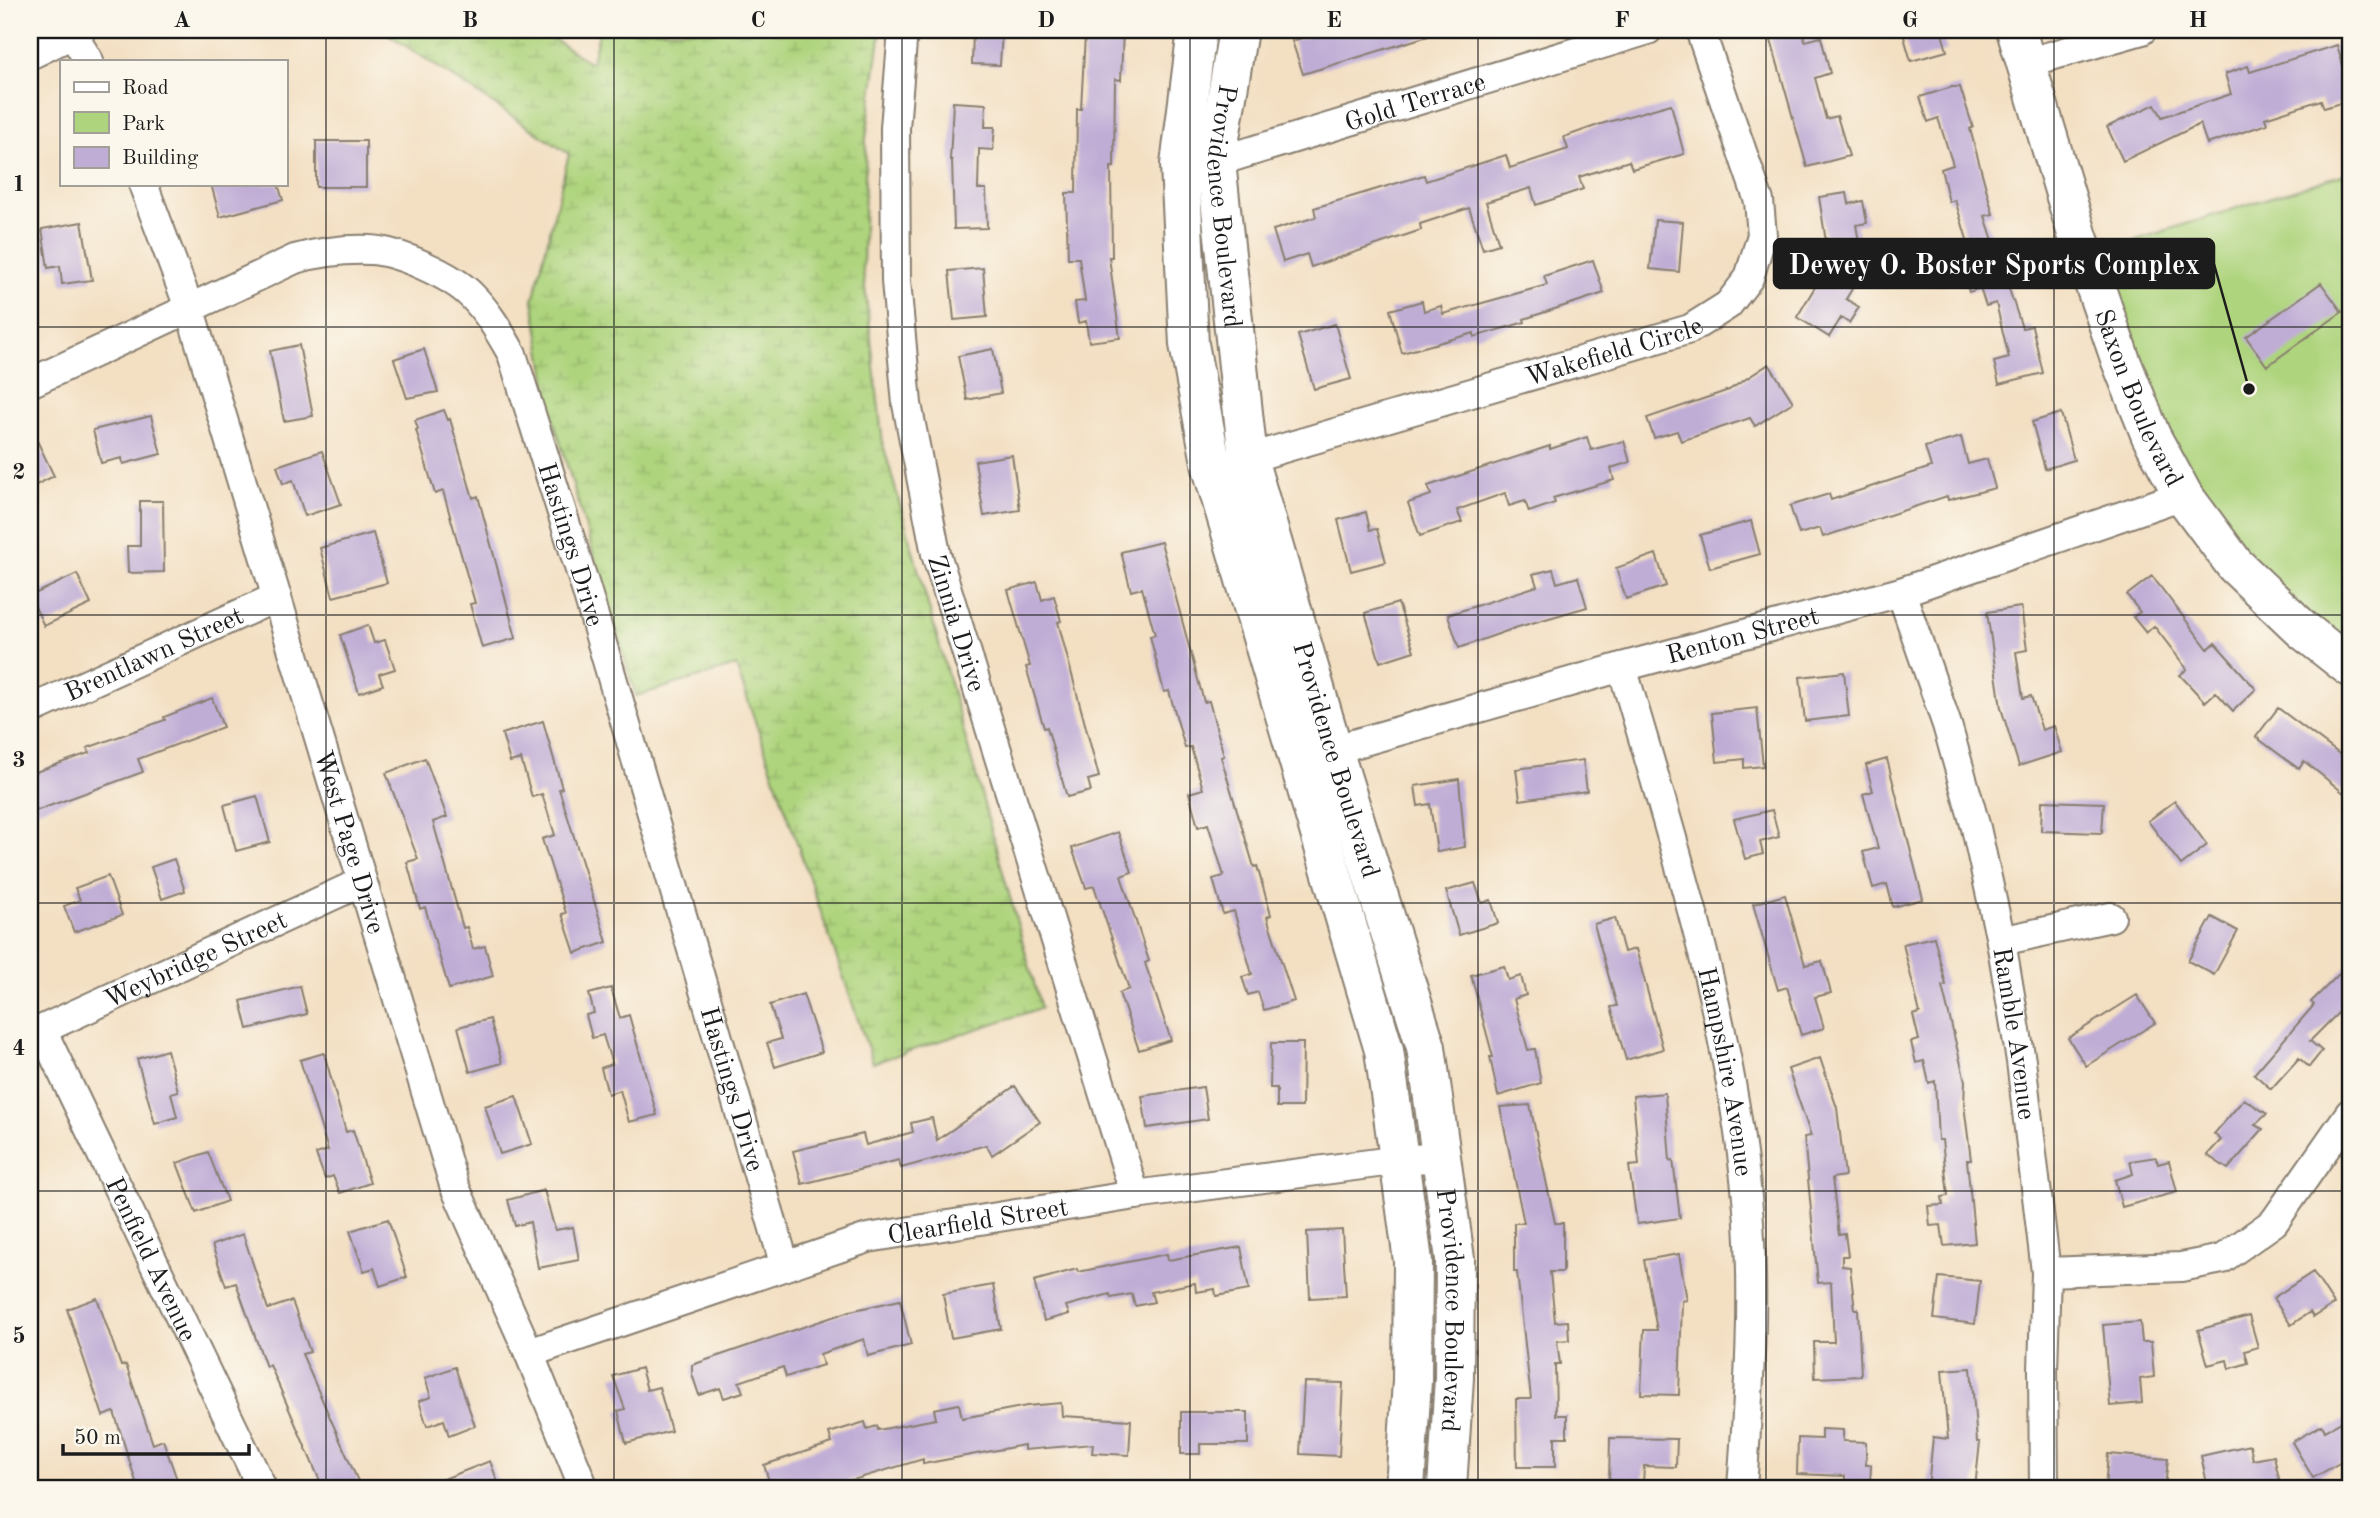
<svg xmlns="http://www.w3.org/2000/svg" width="2380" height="1518" font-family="'Old Standard TT',serif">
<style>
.wetland{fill:url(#wetland-marsh);stroke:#65784c;stroke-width:2}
.park{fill:#aed47d;stroke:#65784c;stroke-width:2}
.building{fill:#c0add6}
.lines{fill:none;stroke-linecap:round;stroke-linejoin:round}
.minor-casing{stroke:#887e6f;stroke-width:32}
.secondary-casing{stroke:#887e6f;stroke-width:42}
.minor{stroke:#fff;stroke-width:28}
.secondary{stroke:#fff;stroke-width:38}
.grid{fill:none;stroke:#1c1c1c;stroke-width:2;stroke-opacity:0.55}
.labels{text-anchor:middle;stroke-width:5;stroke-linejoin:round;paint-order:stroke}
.street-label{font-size:26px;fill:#1c1c1c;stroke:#fbf7ec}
.leader{fill:none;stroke:#1c1c1c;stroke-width:2.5}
.callout-dot{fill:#1c1c1c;stroke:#fbf7ec;stroke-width:2.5}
.callout{fill:#1c1c1c;stroke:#1c1c1c;stroke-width:2.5}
.callout-label{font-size:28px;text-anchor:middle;font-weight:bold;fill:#fff}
.neatline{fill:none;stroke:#1c1c1c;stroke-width:2.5}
.grid-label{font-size:23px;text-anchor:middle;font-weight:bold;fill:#1c1c1c}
</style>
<defs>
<pattern id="wetland-marsh" width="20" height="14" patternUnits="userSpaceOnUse" patternTransform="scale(1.75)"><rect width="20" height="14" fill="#aed47d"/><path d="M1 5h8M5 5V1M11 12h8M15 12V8" fill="none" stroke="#95b56b"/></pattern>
</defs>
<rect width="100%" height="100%" fill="#fbf7ec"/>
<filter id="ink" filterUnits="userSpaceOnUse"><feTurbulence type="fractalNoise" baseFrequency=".0143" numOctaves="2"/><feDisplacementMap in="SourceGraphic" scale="14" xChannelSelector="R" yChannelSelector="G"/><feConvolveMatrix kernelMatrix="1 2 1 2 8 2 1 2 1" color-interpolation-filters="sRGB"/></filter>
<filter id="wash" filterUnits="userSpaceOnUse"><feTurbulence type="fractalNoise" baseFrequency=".00686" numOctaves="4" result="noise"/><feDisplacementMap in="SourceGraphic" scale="28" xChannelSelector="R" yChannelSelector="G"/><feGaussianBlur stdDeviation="1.57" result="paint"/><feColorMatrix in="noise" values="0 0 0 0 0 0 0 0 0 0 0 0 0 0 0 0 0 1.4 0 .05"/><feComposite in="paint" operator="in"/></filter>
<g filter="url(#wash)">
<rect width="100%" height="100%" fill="#f3dfc2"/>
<!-- wetland -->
<path class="wetland" d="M382,30H539L591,63L600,30H881L866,138L863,270L883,444L1041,1008L873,1063L736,666L636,696L552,415L533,300L569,154Z"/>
<!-- park -->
<path class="park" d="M2350,172V651L2276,589L2212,510L2166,434L2098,252Z"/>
<g id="blocks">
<!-- building -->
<path class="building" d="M973,30H1002L1000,65L972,64Z
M1096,30H1123L1121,80L1115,79L1114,167H1111L1112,257H1109L1120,338L1089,342L1086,321L1078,323L1075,302L1085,301L1079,258H1068L1066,193H1076L1077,109H1081L1085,35L1095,36Z
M1327,30H1427L1428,36L1303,74L1292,41Z
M1768,30H1802L1805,41L1821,37L1830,73L1815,78L1826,119L1837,116L1849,156L1807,167Z
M1902,30H1941L1947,51L1911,61Z
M2337,45L2350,89V100L2324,108L2321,100L2265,118L2267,124L2207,144L2200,124L2123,161L2107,127L2155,104L2162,117L2231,94L2225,74L2248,66L2250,72Z
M1952,87H1960L1973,127L1970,129L1993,214L1985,216L2022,328L2032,326L2043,373L1999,384L1994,362L2009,358L1996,303L1986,306L1980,288L1969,292L1963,274L1976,269L1955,200L1949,202L1941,169L1953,165L1938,118L1928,122L1920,97Z
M953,102L986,104L985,127H995L993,150L979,149L978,189H986L987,228L954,229L952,160H950Z
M1671,104L1684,154L1632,169L1629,161L1579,177L1583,189L1536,205L1531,188L1486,202L1499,244L1483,249L1469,208L1420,224L1421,230L1311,267L1307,254L1283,262L1273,230L1316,217L1314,208L1424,175L1426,181L1506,155L1510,168L1568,149L1564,137L1601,124Z
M316,141H366V187H316Z
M211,184H278L283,200L220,217Z
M1847,193L1849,204L1863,201L1867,223L1856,225L1859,242L1827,248L1819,197Z
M1655,220L1683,222L1679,272L1650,269Z
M82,222L92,280L62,284L60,266L48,268L42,229Z
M1593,260L1604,293L1524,319L1525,322L1474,337V333L1402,353L1390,310L1422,301L1424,311L1441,306L1443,314L1547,285L1544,276Z
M983,268L987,317L954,320L949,271Z
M1824,272L1852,289L1846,299L1859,307L1849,323L1841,318L1829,337L1797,317Z
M2321,283L2342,312L2267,366L2246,337Z
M1335,324L1351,379L1314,389L1298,335Z
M299,345L313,416L284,421L270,351Z
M424,349L438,392L407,398L394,359Z
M993,349L1001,393L967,400L958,356Z
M1769,364L1793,402L1755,426L1750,418L1681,441L1677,431L1654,438L1647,418L1729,390Z
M444,410L448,420L450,419L473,498L478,496L516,638L482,648L470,604L475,603L443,491L435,494L416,430L418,429L415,420Z
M2061,413L2074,460L2045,469L2032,422Z
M151,416L161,454L123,464L122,458L101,463L93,430Z
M30,426L54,476L30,488Z
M1587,437L1591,450L1624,441L1630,462L1611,468L1614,480L1553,498L1555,503L1529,512L1525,501L1509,506L1505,493L1457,510L1462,522L1420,536L1408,503L1431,495L1428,486L1550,446V449Z
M1961,437L1968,464L1987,459L1995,488L1948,500L1947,496L1823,537L1820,528L1799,534L1790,506L1829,494L1831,500L1931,467L1925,447Z
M322,451L341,504L305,516L293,480L283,484L277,466Z
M1012,455L1020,510L984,516L975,461Z
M140,501H163L164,572L128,573L127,546H140Z
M1366,512L1370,530L1377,529L1386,562L1351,571L1338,520Z
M1751,521L1760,554L1710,568L1700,535Z
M373,533L387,583L333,597L320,548Z
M1161,542L1204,702L1209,701L1224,756L1221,757L1254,867L1257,866L1271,915L1267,917L1294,1001L1264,1010L1258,992L1248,995L1242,977L1252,974L1234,911L1223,914L1213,879L1224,876L1208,824L1198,827L1189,793L1203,789L1191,747L1185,748L1169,691L1164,692L1150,636L1155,635L1142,588L1131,591L1121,552Z
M1656,554L1666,586L1626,599L1616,568Z
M1553,569L1557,583L1578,577L1587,607L1518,627L1459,648L1448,615L1537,586L1533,574Z
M77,574L91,604L44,626L30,596Z
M2152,576L2208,649L2215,643L2256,689L2233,711L2216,692L2205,702L2180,675L2187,669L2154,626L2146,633L2133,617L2140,612L2127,595Z
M1037,582L1042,600L1054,596L1061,621L1058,622L1099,777L1088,780L1091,791L1067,797L1047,727L1044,728L1026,667L1030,666L1008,590Z
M1398,603L1414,651L1380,662L1365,613Z
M2021,607L2027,650L2016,652L2023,698L2031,696L2042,730L2054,726L2062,752L2019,766L2001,708L1987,612Z
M368,625L374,643L385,640L395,669L379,674L383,685L359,693L340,635Z
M1844,672L1849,716L1805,721L1800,677Z
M212,698L223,727L138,759L143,772L30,813V774L89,753L87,748L165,720L164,717Z
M1757,708L1763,766L1744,768V759L1717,762L1712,713Z
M2278,708L2350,762V798L2304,761L2299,769L2256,737Z
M543,721L562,788L559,789L607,942L575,953L562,914L566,913L542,839L555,835L542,794L532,797L521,759L510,762L502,734Z
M425,758L447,817L433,822L463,928L467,927L473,949L485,946L493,976L449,989L425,907L420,909L407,862L418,859L386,773Z
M1887,759L1923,899L1893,907L1887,884L1873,888L1863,852L1878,848L1863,794L1873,791L1866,765Z
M1583,760L1587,791L1520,800L1516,769Z
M1459,779L1465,847L1437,852L1430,804L1418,806L1415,786Z
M257,796L270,842L236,851L224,805Z
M2042,801L2104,803L2102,833L2041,831Z
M2175,801L2207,845L2181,865L2148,821Z
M1772,810L1779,837L1760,842L1763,854L1745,859L1734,819Z
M1118,832L1132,872L1121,876L1149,961L1145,963L1171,1040L1139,1050L1119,993L1129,989L1094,886L1086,888L1072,848Z
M174,859L185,891L162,899L151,867Z
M108,876L122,915L74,932L64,906L80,900L75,888Z
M1475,883L1482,903L1491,900L1498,923L1459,935L1446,891Z
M1785,895L1805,965L1822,961L1831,993L1815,997L1824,1028L1801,1035L1787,987L1778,990L1753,904Z
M2212,917L2238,931L2214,975L2188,961Z
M1615,918L1624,952L1636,949L1663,1049L1626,1060L1611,1007L1617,1006L1594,924Z
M1934,937L1946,985L1942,986L1965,1081L1964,1105L1971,1160H1967L1975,1243L1944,1246L1941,1225L1930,1226L1928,1206L1943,1205L1942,1197L1948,1196L1942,1140H1938L1935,1081L1929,1083L1924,1061L1916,1063L1911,1042L1919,1040L1913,1015L1920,1013L1903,944Z
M2350,963V1001L2310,1041L2322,1051L2309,1067L2299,1058L2271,1089L2254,1074L2314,1005L2311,1002Z
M1504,966L1508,980L1521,976L1526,995L1514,999L1528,1050L1535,1049L1541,1083L1498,1096L1490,1057H1493L1471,975Z
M300,986L307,1014L248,1029L241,1001Z
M611,988L620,1018L629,1015L657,1115L629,1122L620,1090L608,1094L601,1068L612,1064L603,1035L592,1038L586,1015L594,1013L589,994Z
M803,994L822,1052L775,1067L767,1043L781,1039L770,1005Z
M2137,995L2155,1023L2086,1066L2068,1038Z
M490,1019L502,1063L470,1072L458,1027Z
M1271,1043H1303L1302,1107H1277V1088H1270Z
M167,1050L178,1091L171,1093L177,1117L155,1124L137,1059Z
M324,1053L346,1132L353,1130L370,1183L340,1193L333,1176L325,1179L316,1154L328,1150L300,1060Z
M1820,1058L1837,1108L1845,1176L1832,1178L1839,1235L1845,1234L1848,1256H1842V1266L1850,1267L1855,1309H1858L1861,1376L1815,1378L1814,1342H1834L1831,1282L1818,1283L1804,1137L1811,1136L1788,1069Z
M1015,1086L1040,1122L992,1155L986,1145L901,1168L899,1160L802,1184L793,1151L863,1134L866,1145L913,1132L911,1123L932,1118L937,1140Z
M1203,1087L1208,1119L1147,1128L1142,1096Z
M1665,1093L1670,1161L1673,1160L1680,1218L1637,1224L1629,1166L1639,1165L1633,1096Z
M516,1096L532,1144L500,1154L485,1106Z
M2244,1099L2267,1114L2255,1125L2263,1129L2228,1169L2207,1155L2221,1140L2214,1134Z
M1530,1105L1555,1223H1563V1272H1550L1555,1322L1568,1321L1569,1340L1557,1341L1560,1364H1555L1556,1415H1567V1437H1555V1467H1517L1516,1399H1531L1517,1272H1514V1223H1524L1500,1107Z
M208,1152L227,1201L196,1213L177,1163Z
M2156,1157L2158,1164L2169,1161L2177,1192L2122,1207L2115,1180L2133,1174L2130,1161Z
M544,1190L555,1230L573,1227L579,1260L538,1268L530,1222L515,1226L508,1200Z
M388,1219L407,1277L380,1286L374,1268L364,1271L350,1231Z
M1342,1230L1346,1296L1310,1298L1307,1232Z
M243,1234L268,1309L292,1301L310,1352L302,1354L361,1488H323L270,1365L266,1367L236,1283L226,1286L212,1245Z
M1241,1247L1249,1290L1216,1296L1215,1289L1196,1292L1195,1283L1151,1292L1154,1302L1135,1306L1132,1294L1111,1298L1110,1294L1066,1306L1069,1314L1044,1321L1034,1281L1077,1269L1078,1272L1167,1254L1168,1260Z
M1679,1254L1687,1300L1682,1301L1679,1395L1641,1394L1644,1330H1657L1644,1260Z
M2313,1272L2334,1304L2313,1317L2310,1312L2291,1325L2273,1298Z
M1939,1277L1980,1281L1975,1324L1934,1319Z
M993,1285L1001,1329L951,1338L943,1294Z
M97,1298L121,1366L126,1365L153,1444L163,1440L180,1488H138L114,1412L103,1416L67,1309Z
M900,1300L911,1345L868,1356L864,1339L820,1354L823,1365L786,1377L783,1367L739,1382L743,1392L724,1398L720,1388L699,1395L692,1374V1365L850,1311Z
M2249,1316L2258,1347L2245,1351L2248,1363L2229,1369L2227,1360L2208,1365L2198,1330Z
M2140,1322L2142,1342H2151L2154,1377L2140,1379L2142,1403L2110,1406L2103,1325Z
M455,1367L475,1426L449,1436L444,1420L427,1426L419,1401L431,1397L425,1378Z
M641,1368L647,1390L659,1387L671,1431L626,1443L618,1411L625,1409L613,1376Z
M1971,1368L1977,1442H1980L1975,1488H1928L1933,1437L1948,1439L1942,1370Z
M1304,1382L1343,1383L1339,1456L1300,1454Z
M1061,1403L1062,1416L1131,1420L1129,1455L1092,1453L1093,1444L1024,1450V1445L923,1464V1459L826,1488H771L764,1465L832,1443L829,1433L865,1422L867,1429L877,1426L878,1430L936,1419L934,1409L959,1404L962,1418L1027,1406Z
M1181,1412H1248V1444H1200V1454H1181Z
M2350,1417V1457L2313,1478L2292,1442L2322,1425L2325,1431Z
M1821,1429L1843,1430V1441L1866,1442V1465H1871L1870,1488H1845V1476L1797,1474L1798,1438L1821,1439Z
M1610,1438L1677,1439L1676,1467L1644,1466L1643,1484L1609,1483Z
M2250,1445L2253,1460L2274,1456L2281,1488H2208L2201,1456Z
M2108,1454L2168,1459L2165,1488H2105Z
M490,1461L500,1488H423V1487Z"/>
</g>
</g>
<g filter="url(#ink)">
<use href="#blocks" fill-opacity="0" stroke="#887e6f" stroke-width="2"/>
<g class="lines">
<defs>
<g id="minor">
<path d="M70,30L89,61"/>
<path id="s1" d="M903,30L895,128L896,281L907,404L936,554L1135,1195"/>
<path d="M30,55L81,30"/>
<path d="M2026,63L2142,30"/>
<path id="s2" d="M1200,163L1216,162L1648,30"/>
<path id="s3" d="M143,184L190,310L454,1185L529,1353L584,1488"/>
<path id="s4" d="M30,383L295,259C320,252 344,249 370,250C398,251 453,276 472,296C489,313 500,333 512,354L586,589L785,1266"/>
<path id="s5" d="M1229,464L1690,329L1728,305L1749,278L1762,235L1759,201L1700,30"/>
<path id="s6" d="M1901,592L1947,725L1976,828L2001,941L2021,1061L2046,1272L2043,1370L2044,1488"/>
<path id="s7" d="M1622,667C1673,841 1729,1015 1747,1197C1756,1294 1749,1391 1742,1488"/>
<path id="s8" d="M30,710L277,597"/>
<path id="s9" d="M1315,755L1622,667L1901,592L2183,495"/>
<path d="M2001,941L2111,917"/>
<path id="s10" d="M42,1030L262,1488"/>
<path id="s11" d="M30,1035L362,882"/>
<path d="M2046,1272L2181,1267L2222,1259L2274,1222L2350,1113"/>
<path id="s12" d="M529,1353L868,1238L1135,1195L1400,1160L1442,1157"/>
</g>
<g id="secondary">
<path d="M1197,30L1180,165L1189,344L1212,468L1384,1050L1413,1261L1412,1381L1405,1488"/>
<path id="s13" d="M1238,30L1216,162L1248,459L1333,750L1426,1047L1455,1259L1454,1378L1447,1488"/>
<path id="s14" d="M2016,30L2078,237L2121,361L2151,436L2183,495L2235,565L2302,629L2350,667"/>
</g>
</defs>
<!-- minor casing -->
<use href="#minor" class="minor-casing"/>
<!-- secondary casing -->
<use href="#secondary" class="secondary-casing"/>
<!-- minor -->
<use href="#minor" class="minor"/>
<!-- secondary -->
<use href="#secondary" class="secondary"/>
</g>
</g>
<!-- grid -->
<path class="grid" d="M326,30V1488M614,30V1488M902,30V1488M1190,30V1488M1478,30V1488M1766,30V1488M2054,30V1488M30,327H2350M30,615H2350M30,903H2350M30,1191H2350"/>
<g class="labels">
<!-- street labels -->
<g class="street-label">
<text dy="9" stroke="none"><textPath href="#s2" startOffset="224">Gold Terrace</textPath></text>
<text dy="9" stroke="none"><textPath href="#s13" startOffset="178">Providence Boulevard</textPath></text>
<text dy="9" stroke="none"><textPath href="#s5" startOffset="401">Wakefield Circle</textPath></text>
<text dy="9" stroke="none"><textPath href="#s14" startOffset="388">Saxon Boulevard</textPath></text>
<text dy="9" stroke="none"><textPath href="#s4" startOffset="752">Hastings Drive</textPath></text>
<text dy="9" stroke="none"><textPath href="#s1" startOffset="600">Zinnia Drive</textPath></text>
<text dy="9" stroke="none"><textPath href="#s9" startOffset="444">Renton Street</textPath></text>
<text dy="9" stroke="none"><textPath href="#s8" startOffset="136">Brentlawn Street</textPath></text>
<text dy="9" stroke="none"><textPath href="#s13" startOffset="746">Providence Boulevard</textPath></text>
<text dy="9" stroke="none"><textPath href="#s3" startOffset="690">West Page Drive</textPath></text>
<text dy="9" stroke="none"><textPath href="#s11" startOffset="182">Weybridge Street</textPath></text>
<text dy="9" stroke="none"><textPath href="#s6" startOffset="457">Ramble Avenue</textPath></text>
<text dy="9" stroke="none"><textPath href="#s7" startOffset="418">Hampshire Avenue</textPath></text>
<text dy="9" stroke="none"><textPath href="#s4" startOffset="1320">Hastings Drive</textPath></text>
<text dy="9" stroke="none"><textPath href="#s12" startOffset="469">Clearfield Street</textPath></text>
<text dy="9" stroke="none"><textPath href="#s10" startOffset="254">Penfield Avenue</textPath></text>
<text dy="9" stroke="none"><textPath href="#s13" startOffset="1312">Providence Boulevard</textPath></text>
</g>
</g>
<!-- callouts -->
<path class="leader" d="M2249 389L2214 264"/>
<circle class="callout-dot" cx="2249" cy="389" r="7"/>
<rect class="callout" x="1774" y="239" width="440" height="49" rx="7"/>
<g class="callout-label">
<text x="1994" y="274">Dewey O. Boster Sports Complex</text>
</g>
<!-- margin -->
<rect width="2380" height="1518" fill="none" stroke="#fbf7ec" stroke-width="77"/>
<!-- legend -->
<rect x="60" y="60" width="228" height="126" fill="#fbf7ec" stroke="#a29f99" stroke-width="2"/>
<rect x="74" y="82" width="35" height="10" fill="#ffffff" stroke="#a29f99" stroke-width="2"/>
<text x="122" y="94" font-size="21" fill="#1c1c1c">Road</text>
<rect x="74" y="112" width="35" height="21" fill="#aed47d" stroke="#a29f99" stroke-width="2"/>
<text x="122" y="130" font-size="21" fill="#1c1c1c">Park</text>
<rect x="74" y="147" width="35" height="21" fill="#c0add6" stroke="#a29f99" stroke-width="2"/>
<text x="122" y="164" font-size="21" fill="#1c1c1c">Building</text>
<!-- scale -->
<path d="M63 1444v10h186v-10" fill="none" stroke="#1c1c1c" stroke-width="3.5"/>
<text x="74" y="1444" font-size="21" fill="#1c1c1c" stroke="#fbf7ec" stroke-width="5" paint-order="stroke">50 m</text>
<rect x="38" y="38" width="2304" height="1442" class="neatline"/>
<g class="grid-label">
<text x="182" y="27">A</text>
<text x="470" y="27">B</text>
<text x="758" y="27">C</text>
<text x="1046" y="27">D</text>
<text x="1334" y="27">E</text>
<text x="1622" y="27">F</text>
<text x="1910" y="27">G</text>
<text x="2198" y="27">H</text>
<text x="19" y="191">1</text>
<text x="19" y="479">2</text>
<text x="19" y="767">3</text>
<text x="19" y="1055">4</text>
<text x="19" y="1343">5</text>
</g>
</svg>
